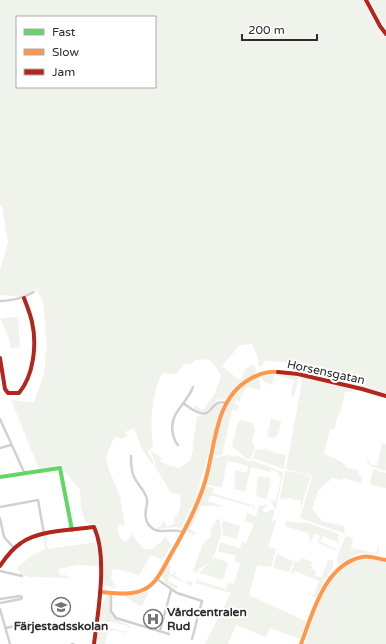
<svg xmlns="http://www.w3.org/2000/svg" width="386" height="644" font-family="'Varela Round',sans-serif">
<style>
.green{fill:#eff3eb;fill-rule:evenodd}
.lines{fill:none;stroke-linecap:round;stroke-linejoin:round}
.street{stroke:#d1d1d1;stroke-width:2.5}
.fast{stroke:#63d668;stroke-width:4}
.slow{stroke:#ff974d;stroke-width:4}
.jam{stroke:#b3261e;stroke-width:4}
.labels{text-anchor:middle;stroke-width:4;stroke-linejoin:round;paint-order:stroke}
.street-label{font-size:12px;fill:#2c2c2c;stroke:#fff}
.poi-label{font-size:12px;font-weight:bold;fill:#2c2c2c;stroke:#fff;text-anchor:start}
</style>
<rect width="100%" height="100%" fill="#fff"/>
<!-- green -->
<path class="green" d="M0,0H363L374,23L386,38V394L346,384L344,387L353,390L352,392H345L340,414H338L335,428L334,430L330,429L324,454L342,462L347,468L358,470V475L362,476L361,483L344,478L341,480L332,478L318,491L312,509L322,521L344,526L345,532L343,533L300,518L312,477L310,475L286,469L304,371L296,369L290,362L265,361L260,368L257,362L259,360L252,344L240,345L222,366L238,379H241C246,369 242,369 254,365L257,373C244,379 233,387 226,399L216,400L208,411L203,414L194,409L196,405L202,410L204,409L215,393L221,376L217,369L209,359L196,360L191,364L186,363L176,374L162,373C151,396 150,422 153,447L148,452L153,461V465L142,449L134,428L125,432L127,436L122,439L116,437L114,438L106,457L109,470L120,496L125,526L120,525L117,530L120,537L125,542L128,540L131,534L144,549H153C157,544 162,542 165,536L172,546L170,547L163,560L151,555L139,575L116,569L112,570L111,578L117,589L104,585L100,532L85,521L81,508L80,490L60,465L39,469L11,400L34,403L44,373L47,345L43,302L36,289L23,297L0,295V271L8,242L2,206L0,205ZM17,17H155V87H17Z
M369,0H386V29Z
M18,317L20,347L11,349L9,338L0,318Z
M277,373L299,377L294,396L291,395L294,380L274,375L272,385L264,382L262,376Z
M258,377L261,390L247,387V389H245L243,394H241L240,401L236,400L235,404L239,405L237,411L232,410L222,455L217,456L213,454C221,424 226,390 258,377Z
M218,402L222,405L195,500L181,528L175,527L158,529L157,527L161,526L164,520L166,527L175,523L173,516L176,517C181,509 181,503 180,494L171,493L155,466V462L151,453V451L162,458L160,461L167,465L179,468L191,460C194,446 194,431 197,417L209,413Z
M271,419L281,421L279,432L276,431L279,433L274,438L267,436Z
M241,420L253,423L254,426L252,427L255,429L252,441L255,448L250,459H247L232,446L238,422Z
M382,443L386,444V470L384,471L371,466L367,462V460L370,461V464L377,466Z
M256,449L265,450L267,449L269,452L271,450L274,453L286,455L284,469L253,458Z
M228,455L235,457L237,455L249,462L252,460L282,472L283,473L276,510L270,500L276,501L281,478L277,472L271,469L270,472L251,467L245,492L234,489C236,483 234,477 235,470L247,473L248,466L230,461L227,462L222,488L206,484L212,457H218Z
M373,469L386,473V488L371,485L370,483Z
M287,471L308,475L310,478L301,508V501L287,498L280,499L285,472Z
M258,476L270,478L269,483L271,484L266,499L256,496Z
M205,486L214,488L212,493L255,506L254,510L253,507L210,495L208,501L222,506L221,507C213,505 208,507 201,506L190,529L195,532V534L194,535L187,532L186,530L195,513Z
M266,504L268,506L262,509L265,513L272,509L275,512L271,522L277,519L268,547L276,549L271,567L257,565L249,595L307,622L300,639L270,628L266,637L236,625L228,644H205L231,593L195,583L196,580L226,589L228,583L234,584L240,563L234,561L236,556L218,551L220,542L240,548L242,542L246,543L254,524L245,521L247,513L256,516L259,505L264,506Z
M217,519L220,520L221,535L214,556L211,561L199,569L197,572L193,571L202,546L208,539L210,538L211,535L210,531Z
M224,521L240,526L237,539L223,535L222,522Z
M287,521C294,523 301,522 308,523L339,534L338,538L339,543L323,536L320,542L337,549L336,550L318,543L320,536L315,533L310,543L309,542L310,539L308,533L285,526Z
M43,536H46L48,549L96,542L99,566L79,565L58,569L60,576L66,575L70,578L29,577L21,575L17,568L31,556L45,549Z
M346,536L353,538L351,548L376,553L378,546H379L378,554L363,553L357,554L340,564L337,563V557Z
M277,554L285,557L283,564L285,558L293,561L289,572L273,568Z
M214,558L228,562L223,580L199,573Z
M302,558L313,562L311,565L313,570L316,571L315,576L322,577L328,560L333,561V568L325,579L316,598L312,597V595H314L319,581L295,571L294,574L291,573L294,561L298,562Z
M364,559L386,561V644H305C313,620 323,578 346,565C352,562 358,561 364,559Z
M168,564L171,567L169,570L171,571L170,574L172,575L175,571L176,572L175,576L187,583L188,581L193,583L192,586L170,576L168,581L178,586L176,589L166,583L162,577Z
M149,591L142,607L123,596L135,595Z
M107,594L110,595C109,616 110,618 129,625V628L127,629L128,626L109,621L107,627L125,632V630L127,631L125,633L113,630L110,632H108L105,644H97L100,609Z"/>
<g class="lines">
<!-- street -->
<path class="street" d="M0,301C12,301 23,298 34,292
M183,403C218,430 205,397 226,403
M0,419L24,472
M178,445C175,442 174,439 173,434C168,413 187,404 193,387
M0,448L11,445
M131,456C131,463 131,471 134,477C138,485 145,491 147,499C148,505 144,512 146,518C146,523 151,528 155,530C163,533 172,528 183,532
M0,507L38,500L44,534
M0,518L4,537L14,548
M0,571L22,576
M157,579L177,593L202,601L192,639
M111,593V611L116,618L169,634
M0,599L20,596L22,597L21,599L0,603
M0,609L10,644
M6,628L32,622
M160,631L171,590
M72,644H73"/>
<!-- fast -->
<path class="fast" d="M0,477L60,468L72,530"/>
<!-- slow -->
<path class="slow" d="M100,592C114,593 132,596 145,589C157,583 164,567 170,556C183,534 195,511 203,488C216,452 212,400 250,379C259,374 267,371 278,372
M301,644C313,613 324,565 362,557C369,555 378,559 386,560"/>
<!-- jam -->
<path class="jam" d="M366,0L380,26L386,34
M0,358L5,389L8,393H19C34,375 37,344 32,322C30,313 27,306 24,298
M278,372L298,374L362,389L386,396
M0,566C6,557 12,549 21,543C39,530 72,530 94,527C108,557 98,612 94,644"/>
</g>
<!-- icons -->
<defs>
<symbol id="school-ring" viewBox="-11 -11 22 22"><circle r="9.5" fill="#fff" stroke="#767676" stroke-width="1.5"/><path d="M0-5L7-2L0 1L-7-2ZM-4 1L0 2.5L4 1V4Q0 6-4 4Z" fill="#767676"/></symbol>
<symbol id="hospital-ring" viewBox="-11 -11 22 22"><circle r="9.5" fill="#fff" stroke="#767676" stroke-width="1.5"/><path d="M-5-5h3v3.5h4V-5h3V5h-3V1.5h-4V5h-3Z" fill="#767676"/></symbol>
</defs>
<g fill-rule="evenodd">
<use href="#school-ring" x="50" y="596" width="22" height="22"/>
<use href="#hospital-ring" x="142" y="608" width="22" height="22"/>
</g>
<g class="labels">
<!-- street labels -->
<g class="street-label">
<text transform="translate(326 372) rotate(12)" y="4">Horsensgatan</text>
</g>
<!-- poi labels -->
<g class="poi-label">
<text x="167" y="616">Vårdcentralen<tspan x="167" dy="14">Rud</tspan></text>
<text x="61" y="630" text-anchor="middle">Färjestadsskolan</text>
</g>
</g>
<!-- legend -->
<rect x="16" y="16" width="140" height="72" fill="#ffffff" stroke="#ababab"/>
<rect x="24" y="29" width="20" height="6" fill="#63d668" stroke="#ababab"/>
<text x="52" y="36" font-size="12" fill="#2c2c2c">Fast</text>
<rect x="24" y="49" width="20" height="6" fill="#ff974d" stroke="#ababab"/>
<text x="52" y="56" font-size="12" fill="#2c2c2c">Slow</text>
<rect x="24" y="69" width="20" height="6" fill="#b3261e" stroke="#ababab"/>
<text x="52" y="76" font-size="12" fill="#2c2c2c">Jam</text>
<!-- scale -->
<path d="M242 34v6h75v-6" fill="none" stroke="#2c2c2c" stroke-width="2"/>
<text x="248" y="34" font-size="12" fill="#2c2c2c" stroke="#ffffff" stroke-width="3" paint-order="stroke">200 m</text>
</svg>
